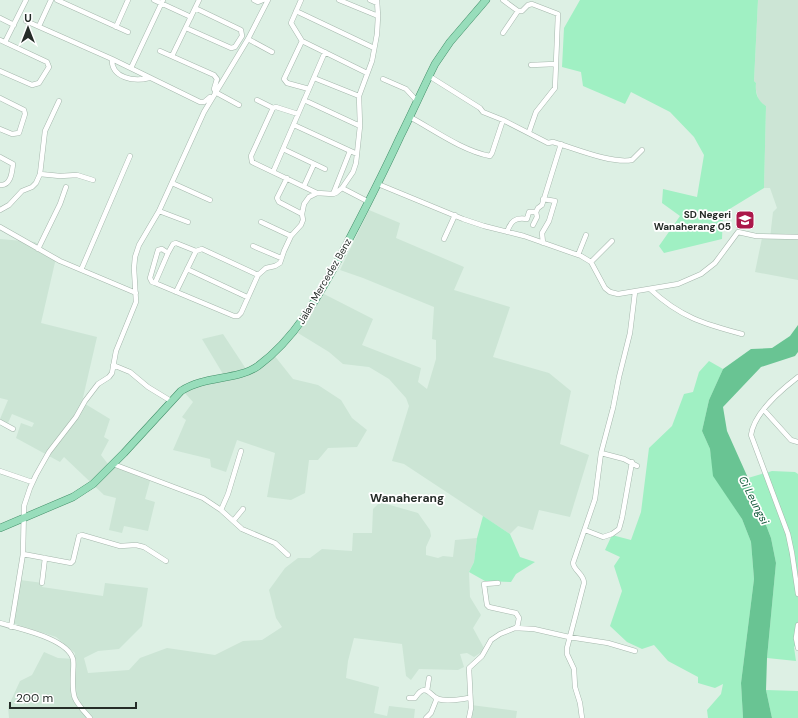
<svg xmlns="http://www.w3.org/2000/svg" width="798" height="718" font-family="'DM Sans',sans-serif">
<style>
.built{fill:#cce5d5}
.green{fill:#a0f0c3}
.water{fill:#69c493}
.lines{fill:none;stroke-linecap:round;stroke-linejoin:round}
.street-casing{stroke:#a5b7ac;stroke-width:5.5}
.primary-casing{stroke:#44906a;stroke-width:8}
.street{stroke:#fff;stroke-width:4.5}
.primary{stroke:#98ddbb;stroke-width:7}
.labels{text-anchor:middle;stroke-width:3.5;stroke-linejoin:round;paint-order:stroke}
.poi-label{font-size:10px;font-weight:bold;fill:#252c28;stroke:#fff;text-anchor:end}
.street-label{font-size:10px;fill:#252c28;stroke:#fff}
.water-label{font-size:11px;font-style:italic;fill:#0e5536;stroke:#fff}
.quarter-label{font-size:12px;font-weight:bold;fill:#252c28;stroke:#fff}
</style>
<rect width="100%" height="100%" fill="#ddf0e4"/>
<!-- built -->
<path class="built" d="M758,0H798V280L755,272L762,238H770L773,212L777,208L770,188H764L766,106L759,102L756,90V83L754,81Z
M369,210L400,223L396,238L464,267L454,290L510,307L493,357L549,373L571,391L560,444L589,455L570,517L539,510L533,530L518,526L510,534L404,464L392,461L409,406L406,398L389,379L369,367L343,364L329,352L298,333L324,294L373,319L362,345L421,368L418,382L427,389L436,359V340L432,339L434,307L363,278L340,270Z
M0,239L35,242L56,258L41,323L97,337L82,402L110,419L104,437L109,440L101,455L108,464L150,481L145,499L155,502L148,531L124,526L122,533L109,530L116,498L104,495L64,457L60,462L16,438L21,423L32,427L34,423L12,414L8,423L0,419L8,400L0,398Z
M223,334L248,372L274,355L293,379L318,385L341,400L352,418L367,430L357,447L328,448L318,460H309L305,493L291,500L267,497L275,453L237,440L226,472L211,467L210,459L173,450L186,420L182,417L193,402L184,392L207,382L226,379L202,339Z
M383,503L418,513L430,530L431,536L426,547V555L438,558L443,556L453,557L455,540L477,538L474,562L469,572L470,597L481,615L473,628L485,650L474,657L467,653L460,654L464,667L458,670L419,669L411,680L406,676L402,644L354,638L348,661L346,678L379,687L374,713L387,716L389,706L415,709L414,718H9L8,707L20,681L32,675L44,652L58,658L75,659V653L56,637L12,623L20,580L43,583L42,587L103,596L105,583L148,588L142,626L119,649L98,651L84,658L88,673L129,670L140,658L167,648L215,655L243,641L262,640L282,627L276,618L269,590L285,568L298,558H310L322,549L352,551L353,533H372L373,509L378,504Z
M471,705L517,711L516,718H469Z"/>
<!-- green -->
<path class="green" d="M580,0H758L754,81L756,83C755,94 758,101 766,106L764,188L723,213L722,239L664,253L659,246L680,216L662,203L663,189L697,197L704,155L694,137L670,112L631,92L625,104L583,86L581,72L562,67L564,28Z
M709,361L723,369L709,400L702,431L710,449L714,476L742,519L751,542L754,579L741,683L743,718H708L707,710L721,694L723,684L715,688L698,683V677L668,661L654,645L642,649L627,642L610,626L622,591L614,566L620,557L605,550L612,535L631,540L641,512L649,448L672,426L684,394L693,392L699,372Z
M772,471L795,472L798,474V643L794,647L796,661L767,658L776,563L771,538L748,478Z
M483,516L510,534L520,557L535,562L516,574L511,582L485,581L469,572L474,562L477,538Z
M766,690L798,691V718H772Z"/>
<!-- water -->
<path class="water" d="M798,325V352L795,356L761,367L723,407L727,431L748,478L771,538L776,563L767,658L766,690L772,718H743L741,683L754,579L751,542L742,519L713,476L710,449L702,431L709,400L723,369L751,349L772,348L790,336Z"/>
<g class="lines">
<defs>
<path id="street" d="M57,0L128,32
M154,0L191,17
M254,0L258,2L263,0
M301,0L291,23L302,41L284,79L287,83L309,89
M370,0L377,3
M377,0L378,16
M503,0L518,11H522L528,5L532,4L558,14L555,88L536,112L529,132
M296,11L374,48
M0,18L14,25
M26,21L112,59L200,102H204L210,97
M39,26L51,0
M116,27L128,0
M186,28L231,48L235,47L242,36L241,30L195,8
M503,33L518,11
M248,39L272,52
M0,40L47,62L49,67L39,83L32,85L0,71
M302,41L367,73
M5,42L26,0
M160,51L214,75L217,79L214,89
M172,56L199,0
M112,59C111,78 134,82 149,78
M531,65L555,64
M131,68L163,0
M429,76L480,108L483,112L503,120L548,143L553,142C574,148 611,164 632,160L642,150
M314,78L359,96
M383,79L406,89L417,101
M215,92L239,105
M0,98L24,110L25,114L19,133L12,134L0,129
M257,100L273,108
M304,100L360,126
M298,114L276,107L273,108L251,156L252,162L317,193
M410,117C434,130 463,151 490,156L492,153L503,120
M294,125L357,154
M283,149L325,169
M0,157L13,164C12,172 11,186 0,185
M273,172L325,52
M40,174L60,176L77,175L93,180
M287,178L277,198L279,202L302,214
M172,183L210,200
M378,184L463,219L484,226L524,236L581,256L591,262L605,288L610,292L618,294L678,284L701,274L715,263L738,232L756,236L798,237
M304,186L314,164
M342,188L369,202
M333,194L350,151
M0,210L9,205L22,191L32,187L36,183L40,174L45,131L59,101
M159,211L188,222
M261,222L291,236
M533,225L537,217L536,212
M0,227L60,261L136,293
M507,232C511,221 515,217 527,219L529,212H536L538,208L542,205L561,144
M444,239L455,215
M543,243L542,233L549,221L555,201L543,199
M253,246L281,258
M38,249L60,204L66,187
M578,255L586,235
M591,262L612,241
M187,269L247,297
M81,270L130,156
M258,275L202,249L196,251L176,243L173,244L168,253L162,249L158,250L150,278L152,282L155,283L234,316H238L241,313L258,275L266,268L275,266L280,263L284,251L291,236L301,225L303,220L302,214L304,204L309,197L317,193L333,194L336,193L342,188L353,172L356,163L360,126L359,96L372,61L377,34L378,16L339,0
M155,283L168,253
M650,289C680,317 704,324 742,334
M176,292L196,251
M113,365L130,372L148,387L171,401
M798,377C781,390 754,413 751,435L788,534L792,553L798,594
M764,410L791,440L798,442
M0,422L13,429
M601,453L624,459L637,466
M113,464L203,498L221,510L242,529L275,543L288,555
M0,471L32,482
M221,510L228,494L241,451
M234,520L243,509
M585,530L603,537L612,534L619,529L622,518L632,462
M23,554L71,563L73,561L79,536L82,535L120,546L136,545L144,547L166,561
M42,583L45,558
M498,583L484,584L487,605L489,607L516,613L519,618L517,628
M0,623C19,629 67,638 73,659C74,664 73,670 73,675C72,699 74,700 90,718
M798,625L796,638L798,648
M11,627L23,554L24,506L30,488L36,475L49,452L76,417L85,401L98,384L109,377L112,373L116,351L136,302L134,268L135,257L139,245L159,211L204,112L248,39L268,0
M427,691L429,678
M409,698H415C418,694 420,690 425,690C430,691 433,697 438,699C448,702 460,699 470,698
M426,718L431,713L437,698
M469,718L471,708L469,668L482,656L491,640L500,634L515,628L534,629L569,637L608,643L635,651
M582,718L580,703L575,687L574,669L567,654V648L584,583C584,574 574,571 573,563L595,499L601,453L613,408L619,377L630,333L635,292"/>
<path id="primary" d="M0,528L73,497L93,484L124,453L181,391C206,375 236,381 258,366C297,337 319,295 342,253C362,215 382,176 400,137C412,113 423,88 435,64L450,42L486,0"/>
</defs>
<!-- street casing -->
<use href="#street" class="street-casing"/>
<!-- primary casing -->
<use href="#primary" class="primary-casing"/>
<!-- street -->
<use href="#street" class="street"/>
<!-- primary -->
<use href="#primary" class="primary"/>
</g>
<!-- icons -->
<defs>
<symbol id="school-square" viewBox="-11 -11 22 22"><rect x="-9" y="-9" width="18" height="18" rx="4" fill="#ab184a" stroke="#fff"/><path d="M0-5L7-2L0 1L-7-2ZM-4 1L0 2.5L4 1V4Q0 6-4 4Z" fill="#fff"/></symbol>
</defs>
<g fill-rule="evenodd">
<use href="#school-square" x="734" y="209" width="22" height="22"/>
</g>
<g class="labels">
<!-- poi labels -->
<g class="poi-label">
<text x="731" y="218">SD Negeri<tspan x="731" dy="12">Wanaherang 05</tspan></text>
</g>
<!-- street labels -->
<g class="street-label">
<text transform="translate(324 281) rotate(-60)" y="4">Jalan Mercedez Benz</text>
</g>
<!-- water labels -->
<g class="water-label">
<text transform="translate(754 500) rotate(63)" y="4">Ci Leungsi</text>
</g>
<!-- quarter labels -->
<g class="quarter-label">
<text x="407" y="502">Wanaherang</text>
</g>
</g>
<!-- north arrow -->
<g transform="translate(28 28)" stroke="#ffffff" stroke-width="3" paint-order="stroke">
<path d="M0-3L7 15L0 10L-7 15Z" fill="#252c28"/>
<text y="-6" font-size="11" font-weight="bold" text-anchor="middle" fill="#252c28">U</text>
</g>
<!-- scale -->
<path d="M10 702v6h126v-6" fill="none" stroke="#252c28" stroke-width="2"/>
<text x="16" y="702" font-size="12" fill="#252c28" stroke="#ffffff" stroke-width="3" paint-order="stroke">200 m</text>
</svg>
